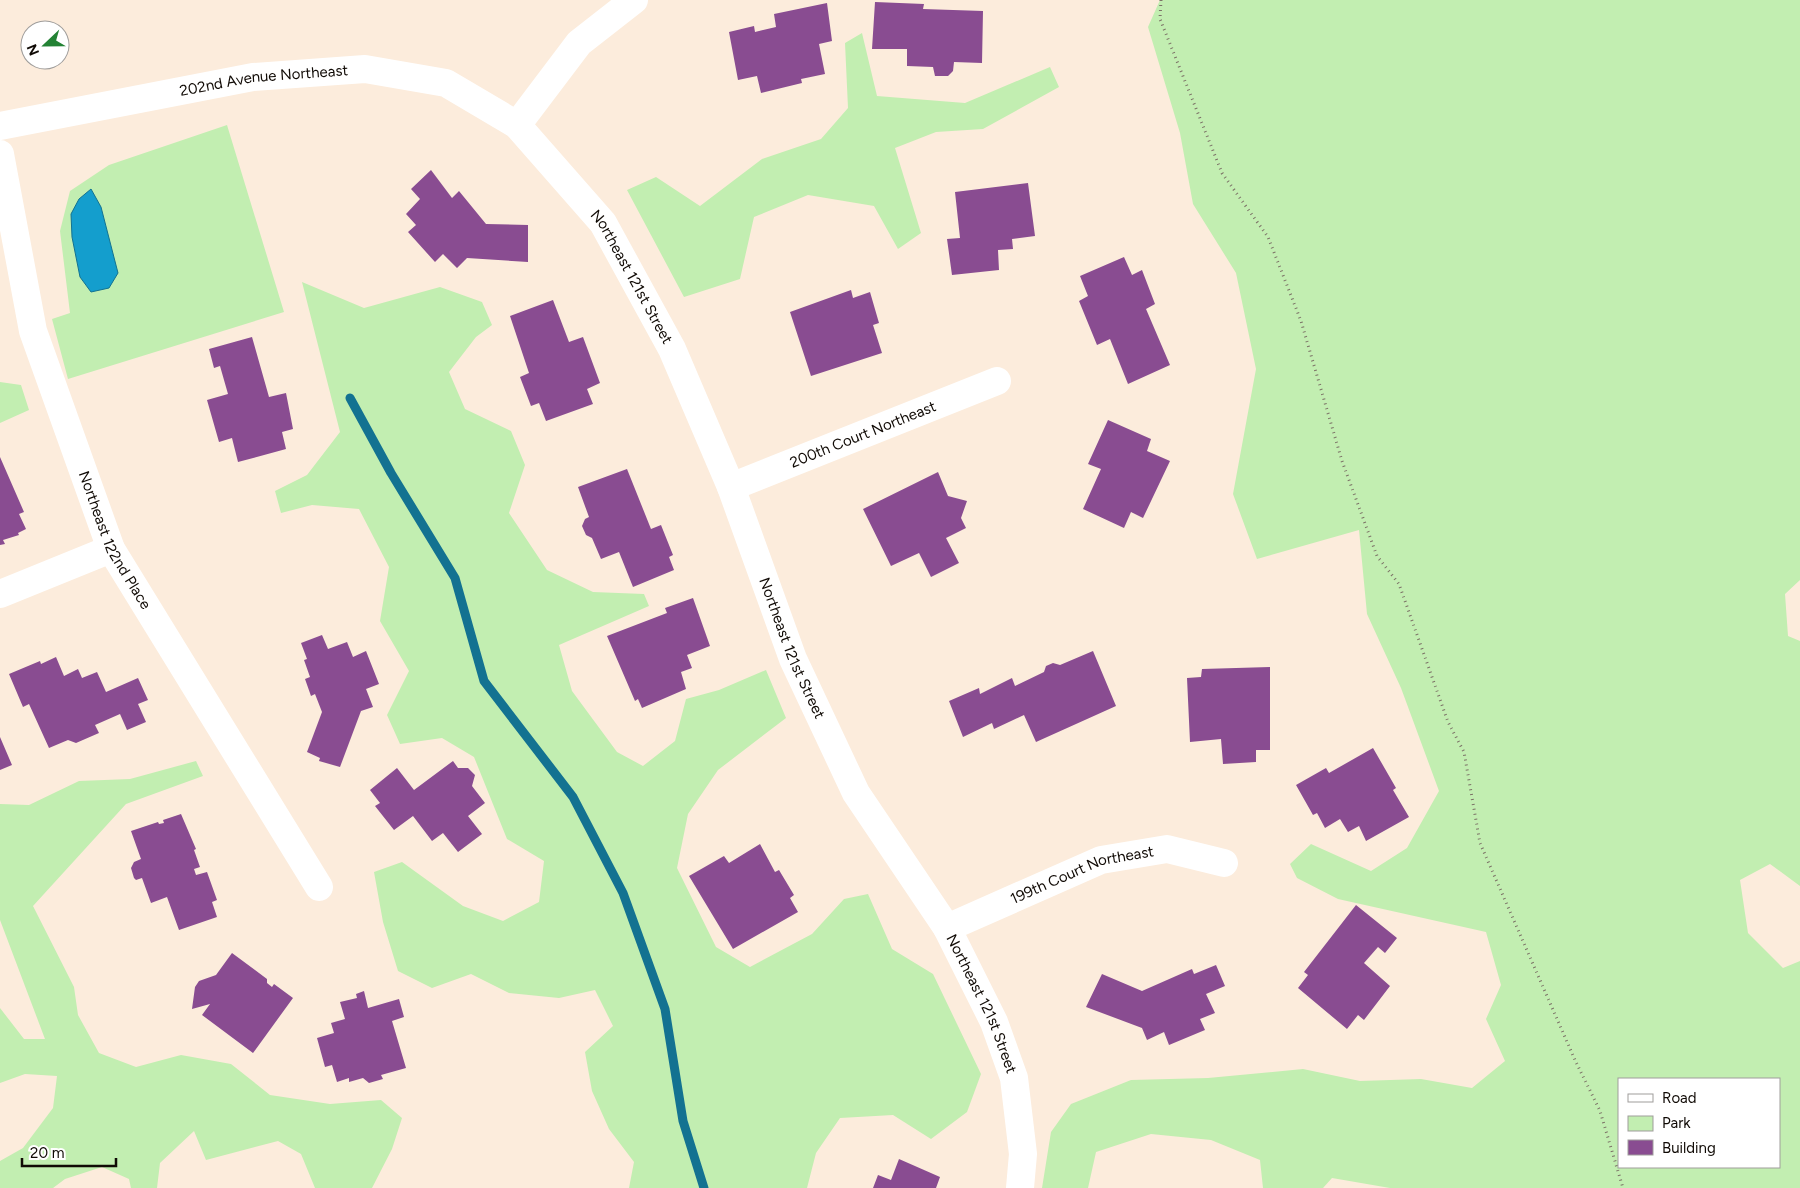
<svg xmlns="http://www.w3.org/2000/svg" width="1800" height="1188" font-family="Figtree,sans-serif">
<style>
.green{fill:#c2eeb1;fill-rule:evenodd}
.water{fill:#149ecd;stroke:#137291}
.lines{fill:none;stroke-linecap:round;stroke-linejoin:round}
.stream{stroke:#137291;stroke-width:9}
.building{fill:#894c91}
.path{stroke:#7c7267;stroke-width:3;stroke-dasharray:1 4;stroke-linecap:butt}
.minor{stroke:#fff;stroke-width:28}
.labels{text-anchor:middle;stroke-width:4;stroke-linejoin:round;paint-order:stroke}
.street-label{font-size:15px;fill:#100a05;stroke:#fff}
</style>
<rect width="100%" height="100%" fill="#fcecdc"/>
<!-- green -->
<path class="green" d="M1160,0H1800V580L1785,594L1788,636L1800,641V886L1770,864L1740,880L1748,933L1783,968L1800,961V1188H1390L1332,1178L1323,1188H1263L1260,1160L1211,1140L1151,1134L1096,1152L1088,1188H1042L1051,1132L1071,1104L1131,1080L1208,1078L1303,1069L1360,1081L1421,1079L1472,1088L1505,1061L1486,1019L1501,985L1486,932L1338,899L1297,878L1290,864L1311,844L1371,871L1407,848L1439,791L1401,688L1367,614L1359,530L1257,559L1233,494L1256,369L1236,273L1193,204L1180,133L1148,27ZM1619,1079H1779V1167H1619Z
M862,33L877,96L965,103L1050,67L1059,87L983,129L936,132L895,148L921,233L898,249L874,206L808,195L754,217L740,279L684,297L627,190L656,177L700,206L762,159L821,139L848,108L845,43Z
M227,125L284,312L68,379L52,319L70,313L60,231L70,191L109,165Z
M302,282L364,308L440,287L482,302L492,325L476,337L449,372L465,409L511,431L525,465L509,513L547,570L593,592L644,594L649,606L559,645L572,691L617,752L643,766L675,741L686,699L719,690L766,670L786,718L718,770L688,814L677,868L716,947L750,967L812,934L844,899L868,894L892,949L933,974L981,1074L967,1112L931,1139L893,1115L840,1118L816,1153L807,1188H629L634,1162L609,1129L592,1091L585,1052L613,1026L595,990L559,998L509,993L471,974L432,988L398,971L383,922L374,872L402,862L463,906L503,921L539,902L544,861L507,839L474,757L442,738L400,744L387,715L409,671L380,621L389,567L359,509L312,505L281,513L275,491L307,475L340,432Z
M0,382L21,385L29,410L0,423Z
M196,761L203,776L126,804L33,906L74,987L78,1015L99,1053L136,1067L181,1055L231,1064L270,1095L330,1104L381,1100L402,1118L392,1149L372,1188H315L301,1154L278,1141L206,1160L194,1131L160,1163L157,1188H131L129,1179L102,1167L65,1179L53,1188H0V1161L23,1148L53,1108L57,1076L25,1074L0,1083V1008L24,1039H45L0,920V804L29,805L79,781L130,779Z"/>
<!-- water -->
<path class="water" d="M91,189L101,207L118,273L109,288L91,292L80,277L72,237L71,214L79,199Z"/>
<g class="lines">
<!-- stream -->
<path class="stream" d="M350,398L391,473L455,578L484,681L573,797L623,893L665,1009L683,1121L704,1188"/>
</g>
<!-- building -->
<path class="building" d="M875,2L924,4L923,9L983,11L982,63L954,62L953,71L948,76H935L933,67L907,66V49H872Z
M827,3L832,41L819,44L825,74L801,79L802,83L761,93L757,76L738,80L729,32L754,26L755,32L776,27L774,14Z
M431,170L452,198L459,191L486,224L528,225V262L467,258L457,268L443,254L435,262L408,232L416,225L406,214L420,199L411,189Z
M1028,183L1035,236L1012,239L1013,249L998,250L999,270L952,275L947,239L960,238L955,192Z
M1124,257L1132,275L1142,270L1155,304L1146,309L1170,365L1128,384L1110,339L1097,345L1079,301L1088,296L1080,276Z
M851,290L853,298L870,292L879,323L873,325L882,353L811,376L790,312Z
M553,300L569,342L583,337L600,383L587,389L593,404L546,421L539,403L531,406L520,377L529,373L510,316Z
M252,337L269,397L286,393L293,429L282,432L286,449L238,462L232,438L219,442L207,400L228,394L220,366L214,368L209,349Z
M1108,420L1151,439L1147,451L1170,461L1143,518L1131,512L1124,528L1083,509L1101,469L1088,464Z
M0,457L24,512L19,514L26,529L18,533L19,535L3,540L5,544L0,545Z
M627,469L651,529L661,525L673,555L669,557L674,570L633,587L619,552L601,559L592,538L586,535L582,526L585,519L589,517L578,487Z
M938,472L948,496L967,501L961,518L966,528L946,538L959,563L931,577L919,553L891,566L863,509Z
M693,598L710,646L687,655L692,668L681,672L686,689L642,708L638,699L635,701L607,636L667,613L665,608Z
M322,635L328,649L347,642L353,657L366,651L379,684L366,689L373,707L361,711L340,767L319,761L320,758L307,752L322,712L315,694L311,696L305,679L310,677L304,660L307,659L301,643Z
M1093,651L1116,706L1036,742L1024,715L994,729L992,723L963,737L949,701L979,688L980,694L1012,678L1015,686L1044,672L1046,666L1053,663L1060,665Z
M56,657L64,676L78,669L82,678L97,672L106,692L138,678L148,700L138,704L146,722L127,730L120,714L95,725L99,733L76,743L68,740L49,748L29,704L23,707L9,674L40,661L41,664Z
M1270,667V750H1256V762L1223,764L1221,739L1190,742L1187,678L1201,677L1202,669Z
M0,737L12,765L0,770Z
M1373,748L1396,788L1393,790L1409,817L1366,841L1359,826L1348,832L1340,819L1325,828L1317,813L1313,815L1296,785L1326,768L1329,773Z
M453,761L458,768H468L475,775L472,786L485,803L468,816L482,834L458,852L443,833L432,841L413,816L394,830L375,806L380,803L370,790L397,768L414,790Z
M181,814L196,849L194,850L200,867L194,869L196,875L207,872L217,900L212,902L217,917L179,930L167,897L151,903L142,878L136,880L134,878L131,868L134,862L141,859L131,831L158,822L159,824L164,823L163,820Z
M760,844L775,872L779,870L794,895L790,898L798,912L733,949L689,876L724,856L729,863Z
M1356,905L1397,938L1385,953L1378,947L1364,963L1390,986L1364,1020L1358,1015L1347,1029L1298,988L1308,975L1304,972Z
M232,953L267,979V983L272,987L274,984L293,998L253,1053L202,1015L210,1004L192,1009L195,987L199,981L216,975Z
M1216,965L1225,986L1206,994L1215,1013L1200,1019L1205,1030L1169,1045L1164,1032L1147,1040L1142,1028L1086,1007L1102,974L1142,991L1192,969L1194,974Z
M364,991L368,1008L399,999L404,1017L392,1021L406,1068L381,1075L383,1079L369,1083L363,1078L349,1082V1078L337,1082L332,1065L325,1067L317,1038L334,1033L331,1023L345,1019L340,1002L357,998L356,994Z
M899,1159L940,1177L936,1188H873L878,1175L891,1180Z"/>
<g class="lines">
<!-- path -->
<path class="path" d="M1161,0L1160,19L1222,173L1268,237L1301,321L1342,461L1377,556L1399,584L1448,722L1464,752L1480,843L1575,1060L1600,1111L1623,1188"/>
<!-- minor -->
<g class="minor">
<path d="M517,125L579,43L634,0"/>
<path id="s1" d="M0,126L253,77L365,69L446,83L517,125L603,223L672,349L731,487L793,659L856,793L947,928L994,1022L1014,1078L1023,1154L1020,1188"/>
<path id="s2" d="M0,154L33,331L111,549L319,887"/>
<path id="s3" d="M731,487L997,381"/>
<path d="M0,594L111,549"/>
<path id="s4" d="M947,928L1101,860L1167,849L1224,863"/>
</g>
</g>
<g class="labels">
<!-- street labels -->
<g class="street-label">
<text dy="5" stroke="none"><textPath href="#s1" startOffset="268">202nd Avenue Northeast</textPath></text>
<text dy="5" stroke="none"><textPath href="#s1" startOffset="726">Northeast 121st Street</textPath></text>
<text dy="5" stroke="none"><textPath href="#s3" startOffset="142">200th Court Northeast</textPath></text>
<text dy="5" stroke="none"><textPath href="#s2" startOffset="405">Northeast 122nd Place</textPath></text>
<text dy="5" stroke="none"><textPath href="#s1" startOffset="1131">Northeast 121st Street</textPath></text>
<text dy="5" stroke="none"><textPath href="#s4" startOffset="146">199th Court Northeast</textPath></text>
<text dy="5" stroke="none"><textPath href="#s1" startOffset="1536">Northeast 121st Street</textPath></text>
</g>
</g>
<!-- legend -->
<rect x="1618" y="1078" width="162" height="90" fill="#ffffff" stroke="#9f9d9b"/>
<rect x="1628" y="1094" width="25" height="8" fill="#ffffff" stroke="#9f9d9b"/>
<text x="1662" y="1103" font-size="15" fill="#100a05">Road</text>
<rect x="1628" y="1116" width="25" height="15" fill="#c2eeb1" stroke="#9f9d9b"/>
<text x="1662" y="1128" font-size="15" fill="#100a05">Park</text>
<rect x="1628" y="1140" width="25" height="15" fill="#894c91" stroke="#9f9d9b"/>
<text x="1662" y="1153" font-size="15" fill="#100a05">Building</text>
<!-- north arrow -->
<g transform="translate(45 45) rotate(248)"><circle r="24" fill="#ffffff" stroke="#9f9d9b"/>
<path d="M0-4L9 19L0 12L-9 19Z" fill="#238234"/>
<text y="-8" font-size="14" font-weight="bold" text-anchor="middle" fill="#100a05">N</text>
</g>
<!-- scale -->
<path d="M22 1158v8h94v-8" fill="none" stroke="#100a05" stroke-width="2.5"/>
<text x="30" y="1158" font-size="15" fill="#100a05" stroke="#ffffff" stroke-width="4" paint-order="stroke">20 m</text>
</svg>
